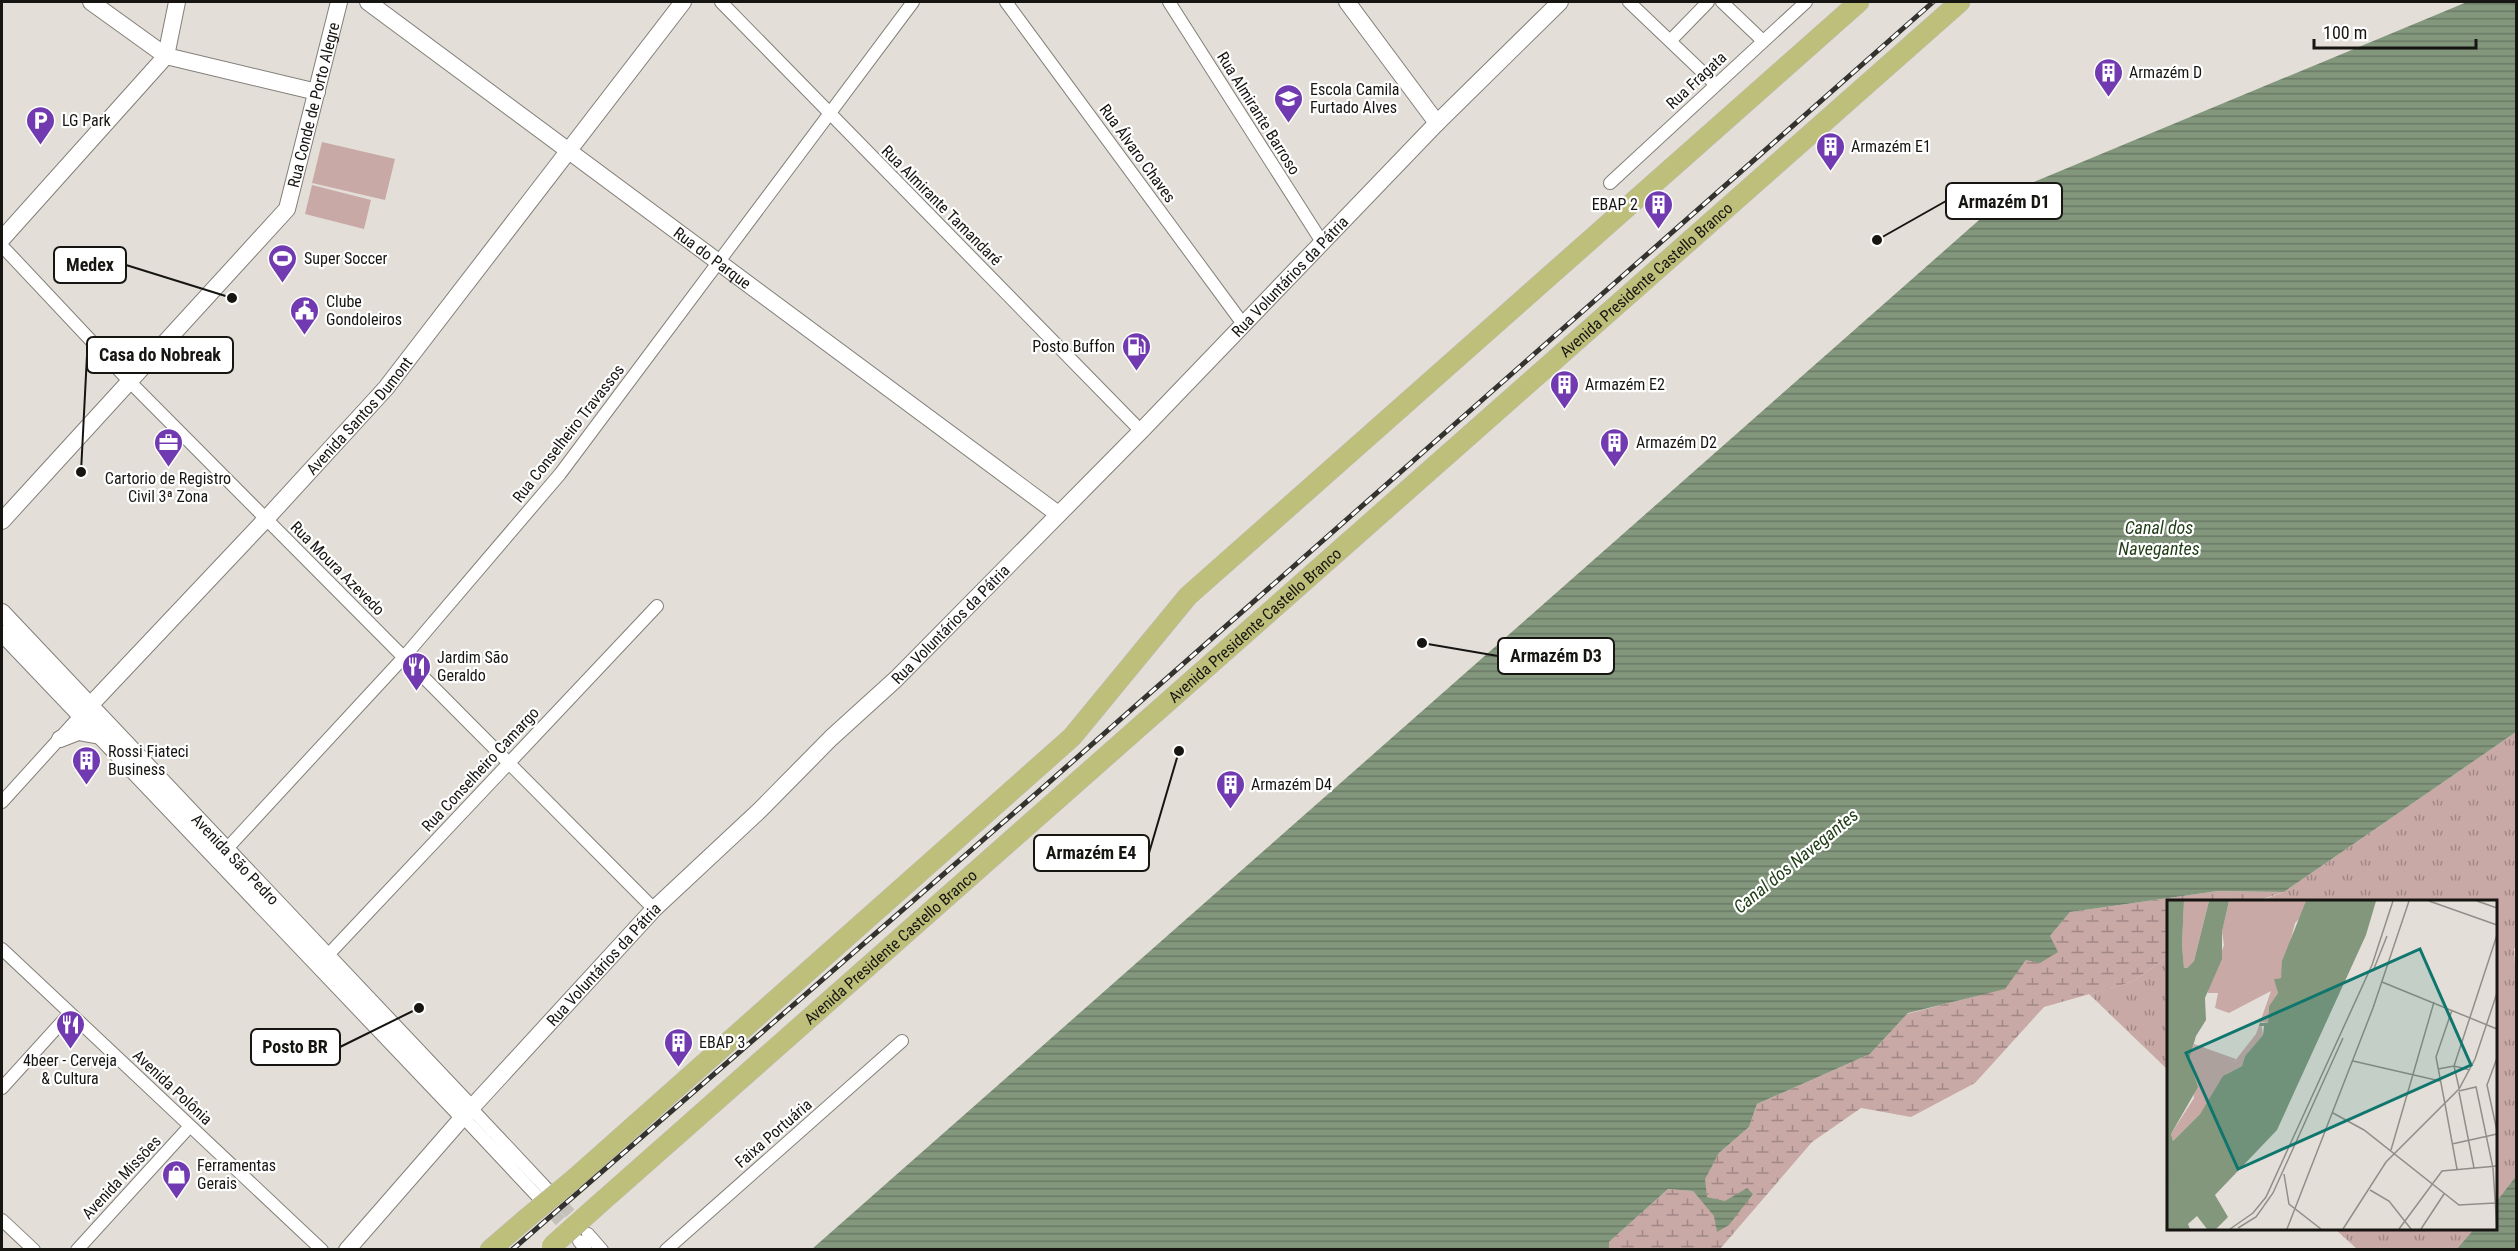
<svg xmlns="http://www.w3.org/2000/svg" width="2518" height="1251" font-family="'Roboto Condensed',sans-serif">
<style>
.green{fill:#c8a9a6}
.wetland{fill:url(#wetland-marsh)}
.park{fill:url(#park-tufts)}
.water{fill:url(#water-rules)}
.lines{fill:none;stroke-linecap:round;stroke-linejoin:round}
.street-tunnel{stroke:#c4c1ba;stroke-width:12;stroke-dasharray:12 6;stroke-linecap:butt}
.street-casing{stroke:#837f79;stroke-width:14}
.secondary-casing{stroke:#837f79;stroke-width:18}
.primary-casing{stroke:#bebdbd;stroke-width:21}
.street{stroke:#fff;stroke-width:12}
.secondary{stroke:#fff;stroke-width:16}
.primary{stroke:#bebf7b;stroke-width:20}
.rail-casing{stroke:#33322e;stroke-width:5}
.rail{stroke:#fff;stroke-width:3;stroke-dasharray:9;stroke-linecap:butt}
.primary-bridge-casing{stroke:#bebdbd;stroke-width:21;stroke-linecap:butt}
.primary-bridge{stroke:#bebf7b;stroke-width:20}
.labels{text-anchor:middle;stroke-width:4.5;stroke-linejoin:round;paint-order:stroke}
.poi-label{font-size:16px;fill:#161512;stroke:#fff;text-anchor:start}
.street-label{font-size:16px;fill:#161512;stroke:#fff}
.water-label{font-size:18px;font-style:italic;fill:#1f3c14;stroke:#fff}
.inset-river{fill:none;stroke:#83977d;stroke-width:3}
.inset-road{fill:none;stroke:#918e89;stroke-width:1.5}
.view{fill:#0f766e;fill-opacity:0.15;stroke:#0f766e;stroke-width:3}
.inset-edge{fill:none;stroke:#161512;stroke-width:3}
.leader{fill:none;stroke:#161512;stroke-width:2}
.callout-dot{fill:#161512;stroke:#fff;stroke-width:2}
.callout{fill:#fff;stroke:#161512;stroke-width:2}
.callout-label{font-size:18px;text-anchor:middle;font-weight:bold;fill:#161512}
</style>
<defs>
<pattern id="wetland-marsh" width="20" height="14" patternUnits="userSpaceOnUse" patternTransform="scale(1.5)"><rect width="20" height="14" fill="#c8a9a6"/><path d="M1 5h8M5 5V1M11 12h8M15 12V8" fill="none" stroke="#a18886"/></pattern>
<pattern id="park-tufts" width="24" height="20" patternUnits="userSpaceOnUse" patternTransform="scale(1.5)"><rect width="24" height="20" fill="#c8a9a6"/><path d="M3 7l-1-3M5 7V3M7 7l1-3M15 17l-1-3M17 17v-4M19 17l1-3" fill="none" stroke="#a18886"/></pattern>
<pattern id="water-rules" width="6" height="5" patternUnits="userSpaceOnUse" patternTransform="scale(1.5)"><rect width="6" height="5" fill="#83977d"/><path d="M0 2.5h6" fill="none" stroke="#6a7a65"/></pattern>
</defs>
<rect width="100%" height="100%" fill="#e3dfd8"/>
<!-- green -->
<path class="green" d="M322,142L395,159L385,200L312,183Z
M312,185L371,200L364,229L305,214Z"/>
<!-- wetland -->
<path class="wetland" d="M2218,891L2284,892L2257,901L2168,902V957L2132,982L2044,1007L1975,1083L1911,1117L1861,1108L1812,1142L1720,1249L1609,1250V1242L1668,1189L1693,1191L1715,1216L1747,1188L1725,1202L1707,1197L1704,1179L1719,1153L1749,1127L1757,1104L1870,1054L1907,1014L2005,988L2026,960L2050,936L2070,912Z"/>
<!-- park -->
<path class="park" d="M2516,732V945L2514,949L2516,980V1176L2496,1202V902H2257L2284,892Z
M2168,957V1070L2089,994L2132,982Z
M2335,1229H2474L2457,1250L2357,1249Z"/>
<!-- water -->
<path class="water" d="M2467,2H2516V732L2284,892L2218,891L2070,912L2050,936L2058,952L2040,963L2026,960L2005,989L1908,1013L1870,1054L1757,1104L1749,1127L1719,1153L1705,1179L1707,1197L1725,1201L1747,1188L1753,1194L1729,1225L1717,1232L1714,1216L1693,1191L1668,1189L1609,1242V1249H812L2012,191Z
M2516,1176V1249H2457L2474,1229L2496,1228V1202Z"/>
<g class="lines">
<!-- street-tunnel -->
<path class="street-tunnel" d="M550,1191L582,1227
M540,1199L573,1235"/>
<defs>
<path id="street" d="M721,2L1141,431
M1006,2L1243,324
M1169,2L1322,242
M1629,2L1715,84
M1722,2L1763,41
M1670,41L1708,2
M1610,183L1806,2
M2,246L129,381L654,909
M2,802L80,716
M222,854L404,657L560,474L913,2
M2,949L322,1250
M327,956L657,606
M2,1088L70,1013
M471,1108L549,1191
M463,1117L539,1198
M2,1220L34,1250
M588,1234L602,1250
M579,1241L586,1250
M77,1250L190,1126
M666,1250L902,1041"/>
<g id="secondary">
<path d="M91,2L166,56L317,92"/>
<path id="s1" d="M368,2L1058,514"/>
<path d="M1347,2L1437,123"/>
<path d="M2,239L166,56L177,2"/>
<path id="s2" d="M2,521L287,209L339,2"/>
<path id="s3" d="M2,612L471,1108"/>
<path d="M2,633L463,1117"/>
<path id="s4" d="M80,716L266,519L386,388L683,2"/>
<path d="M60,739L78,732L100,736"/>
<path id="s5" d="M347,1250L463,1117L654,909L761,809L831,738L896,679L1141,431L1437,123L1560,2"/>
</g>
<g id="primary">
<path d="M574,1179L1072,737L1188,596L1859,2"/>
<path id="s6" d="M598,1205L1960,2"/>
<path d="M490,1250L527,1218"/>
</g>
</defs>
<!-- street casing -->
<use href="#street" class="street-casing"/>
<!-- secondary casing -->
<use href="#secondary" class="secondary-casing"/>
<!-- primary casing -->
<use href="#primary" class="primary-casing"/>
<!-- street -->
<use href="#street" class="street"/>
<!-- secondary -->
<use href="#secondary" class="secondary"/>
<!-- primary -->
<use href="#primary" class="primary"/>
<defs>
<path id="rail" d="M512,1250L1038,792L1933,2"/>
</defs>
<!-- rail casing -->
<use href="#rail" class="rail-casing"/>
<!-- rail -->
<use href="#rail" class="rail"/>
<defs>
<path id="primary-bridge" d="M527,1218L574,1179
M552,1246L598,1205"/>
</defs>
<!-- primary-bridge casing -->
<use href="#primary-bridge" class="primary-bridge-casing"/>
<!-- primary-bridge -->
<use href="#primary-bridge" class="primary-bridge"/>
</g>
<!-- icons -->
<defs>
<symbol id="building-pin" viewBox="-11 -11 22 30"><path d="M0 17L-7.5 6A9.5 9.5 0 1 1 7.5 6Z" fill="#723ab0" stroke="#fff"/><path d="M-4-6H4V6H1V3H-1V6H-4ZM-2.5-4.3h1.7v1.8h-1.7ZM.8-4.3h1.7v1.8H.8ZM-2.5-1h1.7V.8h-1.7ZM.8-1h1.7V.8H.8Z" fill="#fff"/></symbol>
<symbol id="school-pin" viewBox="-11 -11 22 30"><path d="M0 17L-7.5 6A9.5 9.5 0 1 1 7.5 6Z" fill="#723ab0" stroke="#fff"/><path d="M0-5L7-2L0 1L-7-2ZM-4 1L0 2.5L4 1V4Q0 6-4 4Z" fill="#fff"/></symbol>
<symbol id="parking-pin" viewBox="-11 -11 22 30"><path d="M0 17L-7.5 6A9.5 9.5 0 1 1 7.5 6Z" fill="#723ab0" stroke="#fff"/><path d="M-3.5-5.5H1a3.5 3.5 0 0 1 0 7H-1V5.5H-3.5ZM-1-3.4V-.6H.8a1.4 1.4 0 0 0 0-2.8Z" fill="#fff"/></symbol>
<symbol id="stadium-pin" viewBox="-11 -11 22 30"><path d="M0 17L-7.5 6A9.5 9.5 0 1 1 7.5 6Z" fill="#723ab0" stroke="#fff"/><path d="M0-5a6.5 5 0 1 0 0 10a6.5 5 0 1 0 0-10ZM-3.5-1.8h7v3.6h-7Z" fill="#fff"/></symbol>
<symbol id="civic-pin" viewBox="-11 -11 22 30"><path d="M0 17L-7.5 6A9.5 9.5 0 1 1 7.5 6Z" fill="#723ab0" stroke="#fff"/><path d="M-.6-6.5H3V-4.5H.6V-3L4-1V1h2V6H-6V1h2V-1L-.6-3ZM-1.2 2.5V6h2.4V2.5Z" fill="#fff"/></symbol>
<symbol id="fuel-pin" viewBox="-11 -11 22 30"><path d="M0 17L-7.5 6A9.5 9.5 0 1 1 7.5 6Z" fill="#723ab0" stroke="#fff"/><path d="M-5.5-6h7V0h2V4h1.3V-2.5L3-4.5l.8-.8L6-3V5H2.5V1h-1V6h-7ZM-4.2-4.7v3.2H.2V-4.7Z" fill="#fff"/></symbol>
<symbol id="office-pin" viewBox="-11 -11 22 30"><path d="M0 17L-7.5 6A9.5 9.5 0 1 1 7.5 6Z" fill="#723ab0" stroke="#fff"/><path d="M-6-3h4V-5.5h4V-3h4V5H-6ZM-1-4.5V-3h2v-1.5ZM-6 0V1H6V0Z" fill="#fff"/></symbol>
<symbol id="restaurant-pin" viewBox="-11 -11 22 30"><path d="M0 17L-7.5 6A9.5 9.5 0 1 1 7.5 6Z" fill="#723ab0" stroke="#fff"/><path d="M-5-6h1v4h1v-4h1v4h1v-4h1v5L-1.5 .5V6h-2V.5L-5-1ZM5-6V6H3V1.5H1.5Q1.5-4 5-6Z" fill="#fff"/></symbol>
<symbol id="shop-pin" viewBox="-11 -11 22 30"><path d="M0 17L-7.5 6A9.5 9.5 0 1 1 7.5 6Z" fill="#723ab0" stroke="#fff"/><path d="M-5-2.5h2.3a2.7 3.5 0 0 1 5.4 0H5L5.5 6h-11ZM-1.5-2.5h3a1.5 2.3 0 0 0-3 0Z" fill="#fff"/></symbol>
</defs>
<g fill-rule="evenodd">
<use href="#building-pin" x="2092" y="56" width="33" height="45"/>
<use href="#school-pin" x="1272" y="82" width="33" height="45"/>
<use href="#parking-pin" x="24" y="104" width="33" height="45"/>
<use href="#building-pin" x="1814" y="130" width="33" height="45"/>
<use href="#building-pin" x="1642" y="188" width="33" height="45"/>
<use href="#stadium-pin" x="266" y="242" width="33" height="45"/>
<use href="#civic-pin" x="288" y="294" width="33" height="45"/>
<use href="#fuel-pin" x="1120" y="330" width="33" height="45"/>
<use href="#building-pin" x="1548" y="368" width="33" height="45"/>
<use href="#office-pin" x="152" y="426" width="33" height="45"/>
<use href="#building-pin" x="1598" y="426" width="33" height="45"/>
<use href="#restaurant-pin" x="400" y="650" width="33" height="45"/>
<use href="#building-pin" x="70" y="744" width="33" height="45"/>
<use href="#building-pin" x="1214" y="768" width="33" height="45"/>
<use href="#restaurant-pin" x="54" y="1008" width="33" height="45"/>
<use href="#building-pin" x="662" y="1026" width="33" height="45"/>
<use href="#shop-pin" x="160" y="1158" width="33" height="45"/>
</g>
<g class="labels">
<!-- poi labels -->
<g class="poi-label">
<text x="2129" y="78">Armazém D</text>
<text x="1310" y="95">Escola Camila<tspan x="1310" dy="18">Furtado Alves</tspan></text>
<text x="62" y="126">LG Park</text>
<text x="1851" y="152">Armazém E1</text>
<text x="1638" y="210" text-anchor="end">EBAP 2</text>
<text x="304" y="264">Super Soccer</text>
<text x="326" y="307">Clube<tspan x="326" dy="18">Gondoleiros</tspan></text>
<text x="1115" y="352" text-anchor="end">Posto Buffon</text>
<text x="1585" y="390">Armazém E2</text>
<text x="1636" y="448">Armazém D2</text>
<text x="168" y="484" text-anchor="middle">Cartorio de Registro<tspan x="168" dy="18">Civil 3ª Zona</tspan></text>
<text x="437" y="663">Jardim São<tspan x="437" dy="18">Geraldo</tspan></text>
<text x="108" y="757">Rossi Fiateci<tspan x="108" dy="18">Business</tspan></text>
<text x="1251" y="790">Armazém D4</text>
<text x="699" y="1048">EBAP 3</text>
<text x="70" y="1066" text-anchor="middle">4beer - Cerveja<tspan x="70" dy="18">&amp; Cultura</tspan></text>
<text x="197" y="1171">Ferramentas<tspan x="197" dy="18">Gerais</tspan></text>
</g>
<!-- street labels -->
<g class="street-label">
<text transform="translate(1696 80) rotate(-43)" y="6">Rua Fragata</text>
<text dy="6" stroke="none"><textPath href="#s2" startOffset="530">Rua Conde de Porto Alegre</textPath></text>
<text transform="translate(1259 113) rotate(58)" y="6">Rua Almirante Barroso</text>
<text transform="translate(1138 153) rotate(54)" y="6">Rua Álvaro Chaves</text>
<text transform="translate(942 205) rotate(45)" y="6">Rua Almirante Tamandaré</text>
<text dy="6" stroke="none"><textPath href="#s1" startOffset="429">Rua do Parque</textPath></text>
<text dy="6" stroke="none"><textPath href="#s5" startOffset="1356">Rua Voluntários da Pátria</textPath></text>
<text dy="6" stroke="none"><textPath href="#s6" startOffset="1398">Avenida Presidente Castello Branco</textPath></text>
<text dy="6" stroke="none"><textPath href="#s4" startOffset="410">Avenida Santos Dumont</textPath></text>
<text transform="translate(568 433) rotate(-52)" y="6">Rua Conselheiro Travassos</text>
<text transform="translate(338 568) rotate(45)" y="6">Rua Moura Azevedo</text>
<text dy="6" stroke="none"><textPath href="#s5" startOffset="870">Rua Voluntários da Pátria</textPath></text>
<text dy="6" stroke="none"><textPath href="#s6" startOffset="876">Avenida Presidente Castello Branco</textPath></text>
<text transform="translate(480 769) rotate(-47)" y="6">Rua Conselheiro Camargo</text>
<text dy="6" stroke="none"><textPath href="#s3" startOffset="340">Avenida São Pedro</textPath></text>
<text dy="6" stroke="none"><textPath href="#s6" startOffset="390">Avenida Presidente Castello Branco</textPath></text>
<text dy="6" stroke="none"><textPath href="#s5" startOffset="384">Rua Voluntários da Pátria</textPath></text>
<text transform="translate(173 1087) rotate(43)" y="6">Avenida Polônia</text>
<text transform="translate(773 1133) rotate(-41)" y="6">Faixa Portuária</text>
<text transform="translate(121 1177) rotate(-47)" y="6">Avenida Missões</text>
</g>
<!-- water labels -->
<g class="water-label">
<text x="2159" y="534">Canal dos<tspan x="2159" dy="21">Navegantes</tspan></text>
<text transform="translate(1796 861) rotate(-39)" y="6">Canal dos Navegantes</text>
</g>
</g>
<!-- overview -->
<g transform="translate(2167 900)">
<rect width="330" height="330" fill="#e3dfd8"/>
<path d="M17,1H42L27,61L20,68H17L15,45ZM62,1H139L135,16L128,23L114,78L108,79L111,93L102,106L101,123L94,122L96,135L78,156L75,166L56,176L89,134L104,91L62,113L48,108L51,93H41V88L57,45L55,32Z" fill="#c8a9a6"/>
<path d="M27,144L69,159L33,214L6,241L4,234L27,198L22,160Z" fill="#c8a9a6"/>
<path d="M0,1H17L15,45L17,68H20L27,61L42,1H62L55,32V59L38,98L39,120L29,136L22,160L31,187L4,234L6,241L33,214L56,176L75,166L78,156L96,135L97,126H92L93,123H101L102,106L111,93L107,79L114,78L115,61L139,1H209L199,35L110,230L48,295L61,317L49,329H40L30,316L21,324L23,329H0Z" fill="#83977d"/>
<path class="inset-river" d="M0,280L42,218L37,209"/>
<path class="inset-road" d="M262,1L330,25M310,1L330,8M206,71L220,36M215,82L330,129M330,158L320,185L330,231M186,161L273,181M271,169L287,166L303,170M292,188L287,166L330,35M292,191L309,187L326,268L330,329M292,192L307,268M278,204L269,157L285,110M278,204L290,269M166,213L197,230L292,305L328,303M285,244L330,234M224,250L267,102M117,274L122,304L154,329M203,290L222,301L244,329M71,328L89,317L106,293L176,138M63,329L86,313L99,297L205,65L226,1M120,329L206,108L242,1M176,329L219,262L292,189L308,159L330,93M232,329L275,271L330,266M254,329L277,294"/>
<path class="view" d="M253,49L304,165L71,269L19,153Z"/>
<rect width="330" height="330" class="inset-edge"/>
</g>
<!-- callouts -->
<path class="leader" d="M1877 240L1946 201M232 298L126 265M81 472L87 355M1422 643L1498 656M1179 751L1149 853M419 1008L340 1047"/>
<g class="callout-dot">
<circle cx="1877" cy="240" r="6"/>
<circle cx="232" cy="298" r="6"/>
<circle cx="81" cy="472" r="6"/>
<circle cx="1422" cy="643" r="6"/>
<circle cx="1179" cy="751" r="6"/>
<circle cx="419" cy="1008" r="6"/>
</g>
<g class="callout">
<rect x="1946" y="183" width="116" height="36" rx="6"/>
<rect x="54" y="247" width="72" height="36" rx="6"/>
<rect x="87" y="337" width="146" height="36" rx="6"/>
<rect x="1498" y="638" width="116" height="36" rx="6"/>
<rect x="1034" y="835" width="115" height="36" rx="6"/>
<rect x="251" y="1029" width="89" height="36" rx="6"/>
</g>
<g class="callout-label">
<text x="2004" y="208">Armazém D1</text>
<text x="90" y="271">Medex</text>
<text x="160" y="361">Casa do Nobreak</text>
<text x="1556" y="662">Armazém D3</text>
<text x="1091" y="859">Armazém E4</text>
<text x="295" y="1053">Posto BR</text>
</g>
<!-- border -->
<rect width="2518" height="1251" fill="none" stroke="#161512" stroke-width="6"/>
<!-- scale -->
<path d="M2314 39v9h162v-9" fill="none" stroke="#161512" stroke-width="3"/>
<text x="2323" y="39" font-size="18" fill="#161512" stroke="#ffffff" stroke-width="4.5" paint-order="stroke">100 m</text>
</svg>
